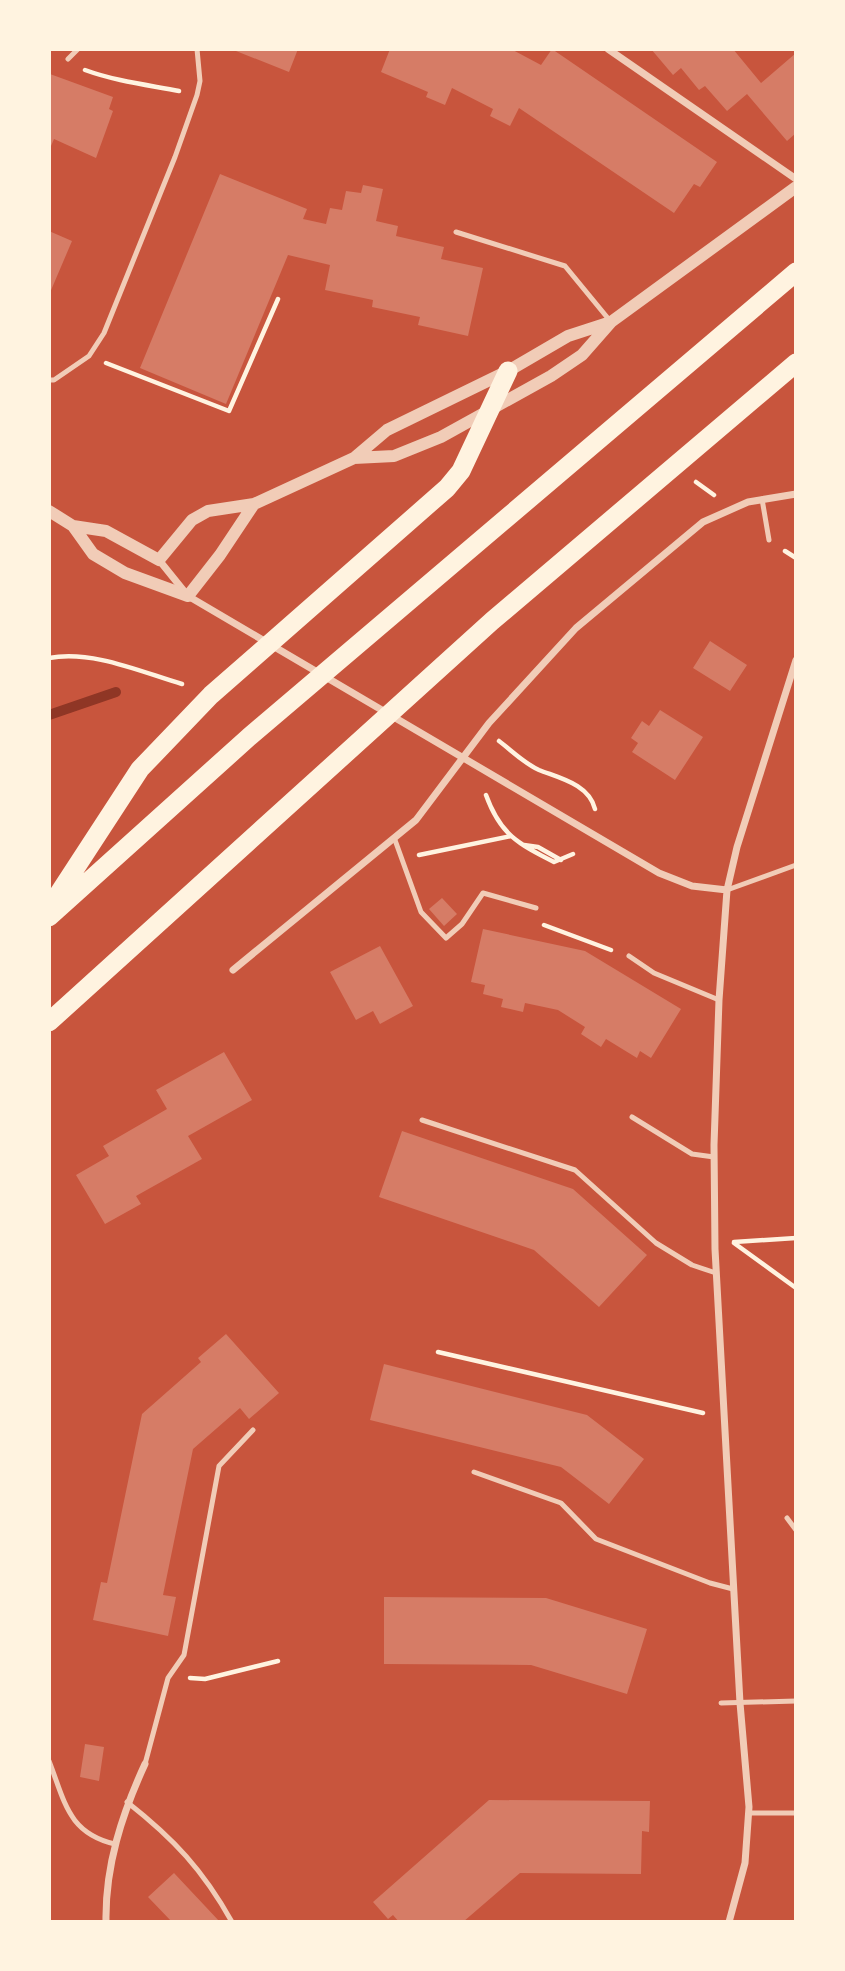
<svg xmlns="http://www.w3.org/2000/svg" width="845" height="1971" font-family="'Roboto Condensed',sans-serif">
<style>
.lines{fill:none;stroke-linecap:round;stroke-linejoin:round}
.stream{stroke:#8f3625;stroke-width:10}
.building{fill:#d67c66}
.path{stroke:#fff3e0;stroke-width:4.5}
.service{stroke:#f1ccb7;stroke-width:5}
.minor{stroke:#f1ccb7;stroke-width:7}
.tertiary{stroke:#f1ccb7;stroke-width:12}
.trunk{stroke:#fff3e0;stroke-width:19}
</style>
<rect width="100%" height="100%" fill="#c8553d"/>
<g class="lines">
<!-- stream -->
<path class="stream" d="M49,715L116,692"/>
</g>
<!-- building -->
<path class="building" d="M231,49H298L289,72Z
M390,49H511L541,65L552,49L717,162L700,187L694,184L674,213L519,108L510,126L490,116L493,109L452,88L445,105L426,97L428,92L381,72Z
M651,49H733L761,83L796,53V133L787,141L747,94L727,111L705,86L699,90L681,68L673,75Z
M50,74L113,97L109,109L113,111L96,158L54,139L51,146L49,145Z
M220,174L307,209L303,219L326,224L330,208L342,210L346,191L361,193L363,185L383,189L376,221L398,226L396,236L444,247L441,259L483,268L468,336L418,325L420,317L372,307L373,300L325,290L330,265L288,255L226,404L140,368Z
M49,231L72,241L49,295Z
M710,641L747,665L730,691L693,668Z
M660,710L703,737L675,780L632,752L638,743L631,738L642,721L649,726Z
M442,898L457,914L444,926L429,909Z
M483,929L585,951L681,1009L651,1058L640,1051L637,1058L606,1039L601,1047L581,1034L585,1027L558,1010L525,1003L523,1012L501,1007L503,999L483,994L485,985L471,982Z
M380,946L413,1006L380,1024L373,1011L356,1020L330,972Z
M224,1052L252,1100L188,1136L202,1159L136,1196L141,1204L105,1224L76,1175L109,1156L103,1146L167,1109L156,1090Z
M402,1131L573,1189L647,1255L599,1307L534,1250L379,1197Z
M226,1334L279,1393L249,1419L240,1408L193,1449L163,1595L176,1597L168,1636L93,1620L101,1582L107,1583L142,1414L201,1362L198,1358Z
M384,1364L587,1415L644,1459L609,1504L561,1467L370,1420Z
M384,1597L546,1598L647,1629L627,1694L531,1665L384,1664Z
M85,1744L104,1747L99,1781L80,1777Z
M489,1800L650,1801L649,1832L642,1831L641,1874L520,1873L463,1922H399L393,1915L388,1919L373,1902Z
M174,1873L220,1922H172L148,1897Z"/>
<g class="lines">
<!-- path -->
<path class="path" d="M85,70C115,81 148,85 179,91
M106,363L229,411L278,299
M696,482L714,495
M785,551L796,558
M49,658C93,650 141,672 182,684
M499,741C511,750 525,764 539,770C559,778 589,784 595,809
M486,795C500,834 518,844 554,862L573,854
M524,845L538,847L561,860
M419,855L511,836
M544,925L611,950
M734,1242L796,1238
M734,1243L796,1288
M438,1352L703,1413
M190,1678L205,1679L278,1661"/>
<!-- service -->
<path class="service" d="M68,59L78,49
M456,232L565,266L611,322
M49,380H54L89,356L104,333L175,157L197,95L200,81L197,49
M762,499L769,540
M395,840L421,912L446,938L462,924L483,893L536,908
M727,890L796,865
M629,956L654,973L719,1000
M632,1117L692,1154L714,1157
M422,1120L575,1170L656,1243L692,1265L716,1273
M474,1472L561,1503L596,1539L710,1583L733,1589
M787,1518L796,1530
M721,1703L796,1701
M49,1761C65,1802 68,1833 115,1844
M145,1764L168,1678L184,1655L219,1466L253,1430
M127,1802C174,1839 203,1870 232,1922
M749,1813H796"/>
<!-- minor -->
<path class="minor" d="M608,49L796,179
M159,560L188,596L659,873L692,886L727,890
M233,970L416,820L489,723L576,628L703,522L748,502L796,494
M106,1922C105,1866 122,1814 145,1764
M729,1922L745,1863L749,1807L740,1703L715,1249L714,1145L719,1000L727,890L737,847L796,660"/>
<!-- tertiary -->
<path class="tertiary" d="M354,458L394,456L441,437L551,376L582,355L611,322L796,187
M49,511L73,526L93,554L125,573L188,596L220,555L254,504
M73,526L106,531L159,560L192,520L208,511L254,504L354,458L387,430L508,371L568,336L611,322"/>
<!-- trunk -->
<path class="trunk" d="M52,904L140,769L211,695L447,488L461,471L508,371
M49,917L249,737L796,272
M49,1022L492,621L796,363"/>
</g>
<!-- border -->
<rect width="845" height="1971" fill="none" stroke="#fff3e0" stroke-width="102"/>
</svg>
